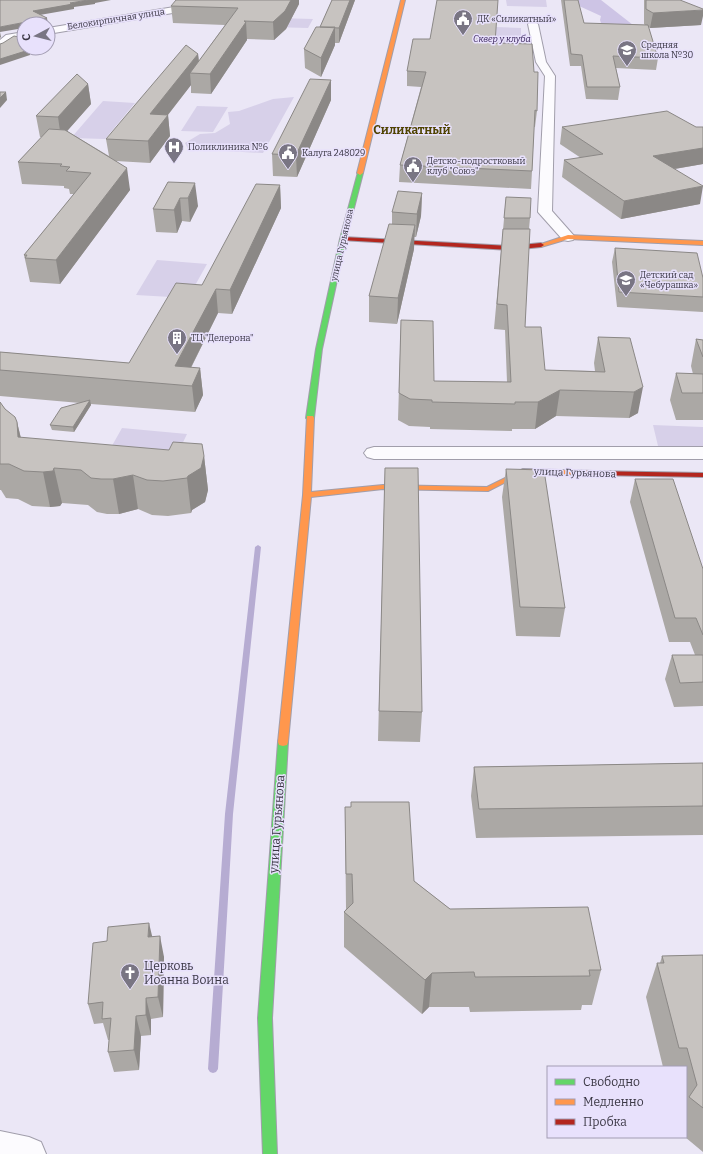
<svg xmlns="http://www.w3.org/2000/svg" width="703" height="1154" font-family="Bitter,serif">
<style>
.green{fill:#d7d0e9}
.forest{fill:#cdc4e5}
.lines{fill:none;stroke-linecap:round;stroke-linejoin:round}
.stream{fill:#b6acd2;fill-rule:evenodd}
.street-casing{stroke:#a19eab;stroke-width:2}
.fast-casing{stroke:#a19eab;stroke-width:2}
.slow-casing{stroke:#a19eab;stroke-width:2}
.jam-casing{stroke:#a19eab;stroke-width:2}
.street{fill:#fcfbfe;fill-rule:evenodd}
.fast{fill:#63d668;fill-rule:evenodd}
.slow{fill:#ff974d;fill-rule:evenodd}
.jam{fill:#b3261e;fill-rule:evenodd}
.wall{fill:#aba8a5}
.shaded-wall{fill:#8b8886}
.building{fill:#c7c3c0;stroke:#8b8886}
.labels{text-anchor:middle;stroke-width:3;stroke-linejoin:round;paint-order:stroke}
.far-street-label{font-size:9px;fill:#3b3845;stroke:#e8e1fc}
.far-poi-label{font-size:9px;fill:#3b3845;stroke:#e8e1fc;text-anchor:start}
.far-park-label{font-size:9px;font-style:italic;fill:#321c55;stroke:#e8e1fc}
.street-label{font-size:10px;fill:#3b3845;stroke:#e8e1fc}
.far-district-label{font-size:12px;font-weight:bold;fill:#4f4300;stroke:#e8e1fc}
.near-street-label{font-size:12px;fill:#3b3845;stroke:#e8e1fc}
.near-poi-label{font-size:12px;fill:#3b3845;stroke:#e8e1fc;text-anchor:start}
</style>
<rect width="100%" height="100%" fill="#ebe7f6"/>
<!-- green -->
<path class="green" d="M506,0H546L547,7L507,6Z
M277,18L313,19L308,28L271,27Z
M437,25L521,28V51L457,44Z
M294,97L263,153L188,149L185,143L200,134L215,133L230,124L228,112L239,111L273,99Z
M103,101L135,103L105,139L71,138Z
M197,106L228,107L213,132L181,131Z
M157,260L207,264L188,298L136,295Z
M653,425L703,427V450H659Z
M122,428L187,434L176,457L109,451Z"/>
<!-- forest -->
<path class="forest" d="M566,0H601L633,25L602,26L600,20L601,16Z"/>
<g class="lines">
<!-- stream -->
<path class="stream" d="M258,545L261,547L233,814L218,1069L216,1072L213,1073L210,1072L208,1069L225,814L255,547Z"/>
<defs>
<path id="street" d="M216,0H237L232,3L48,34V28Z
M533,21L538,24L546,62L555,76L552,211L575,237L573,240L568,241L563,240L538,212L545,76L536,62L528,24Z
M24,32V38L12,40L4,47L0,48V40L6,35Z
M374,447H703V459H374L367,457L364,453L367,449Z
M0,1131L29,1137L41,1142L46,1154H0Z"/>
<path id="fast" d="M358,172L363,173L346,239L322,349L314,418L310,420L306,418L316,349L340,239Z
M283,738L287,739L288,742L272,1018L277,1154H263L258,1018L278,742L279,739Z"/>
<path id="slow" d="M401,0H405L363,173L360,175L357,173Z
M568,235L703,241V245L568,239L541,247L538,245Z
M307,416H313L314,418L311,492L383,485L487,487L523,469L593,471L597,473L593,475L524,473L488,491L383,489L311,497L288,742L287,745L283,746L279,745L278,742L303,495Z"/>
<path id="jam" d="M343,237L511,246L541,243L544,245L541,247L511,250L341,240L340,239Z
M590,471L703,473V477L593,475H590L589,473Z"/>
</defs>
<!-- street casing -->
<use href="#street" class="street-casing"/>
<!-- fast casing -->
<use href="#fast" class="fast-casing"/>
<!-- slow casing -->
<use href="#slow" class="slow-casing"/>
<!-- jam casing -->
<use href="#jam" class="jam-casing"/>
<!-- street -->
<use href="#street" class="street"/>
<!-- fast -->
<use href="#fast" class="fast"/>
<!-- slow -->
<use href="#slow" class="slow"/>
<!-- jam -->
<use href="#jam" class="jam"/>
</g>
<!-- wall -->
<path class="wall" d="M332,0H355L339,43H335V45L321,77L305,68L304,49L320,27Z
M561,0H578L584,23L645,25L644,24V0H680L701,25L650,28L648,27L658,58L656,70L616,68L620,87L618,100L586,99L581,66H570Z
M299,4L286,29L274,40L247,39V40L211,94L191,93V85L168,115L170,136L150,163L116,161L130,190L60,284L30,282L24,255L74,194H70L69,189L64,188V186L22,184L18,162L42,137H40L36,116L88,84L91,104L67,131L109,156L106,139L198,54L199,61L225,25L173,23L171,6Z
M430,39L495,43L537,111L535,127H534L532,171L531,189L399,182L400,165L421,87L407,86V71Z
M331,80V100L297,177L273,176L272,154Z
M562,127H703V164L675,169L700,204L621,219L562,177L564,160L581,158L560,144Z
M168,182L198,206L190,222L182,221L177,233L156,232L153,209Z
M280,185L281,208L232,314L218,313L191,368H200L203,395L195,412L91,404V405L74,432L52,430L50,425L80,403L0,396V352L129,363L202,285Z
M422,193L421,216L416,237H414V249L397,324L369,322V296L392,224V212Z
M506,197L530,218L529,229L525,327L545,370L595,371L594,363L598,337L630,338L638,413L629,418L556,416L535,429H512V431L430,429V427L409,426L398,420L401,320L434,381L507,382L505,330L494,329Z
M615,248L703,278V312L617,307L612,262Z
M696,339L703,340V420H676L670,400L676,373L693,374L691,366Z
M0,402L5,409L17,422L21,438L204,456L208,490L205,502L192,510L191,513L168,516L152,515L138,509L119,514H107L97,512L88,505L62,503L60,506L50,507L32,506L18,499L6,498L1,490H0Z
M385,468L422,712L420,742L378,741Z
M506,469L565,608L560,637L516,636L502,497Z
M635,479L703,569V706L674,707L665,679L672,655H695L690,642H669L630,502Z
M703,763V835L476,838L471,796L474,767Z
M345,807L414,881L450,909L601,970L592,1005H582L581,1010L470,1012L469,1007H429L422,1014L344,947V912L346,909Z
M152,937L164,957L163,1017L151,1019V1035L141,1036L139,1070L114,1072L108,1052L109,1040H108L103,1023L94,1024L88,1004Z
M703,955V1152L685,1137H686V1067H663L646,997L657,963H660L662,956Z"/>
<!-- shaded-wall -->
<path class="shaded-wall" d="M88,0H111L95,3V4L74,7V9L34,16L33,11L70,3Z
M291,0H299V4L286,29L274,40L273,22Z
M350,0H355L339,43V28Z
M703,10V16L701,25L650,28L653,13Z
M47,18L48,24H24V28L0,32L1,37L0,38V27Z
M246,22L247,40L211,94L210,74Z
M335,27V45L321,77V58Z
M29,48H45V49L30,53V55L0,65V59Z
M198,54L200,73H190L191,85L152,135L150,114Z
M331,80V100L297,177L296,155Z
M88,84L91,104L61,138L58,117Z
M6,92L7,100L0,108V98Z
M168,115L170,136L150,163L148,141Z
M703,148V164L650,173L653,156Z
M127,168L130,190L60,284L56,260Z
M195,183L198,206L190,222L188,198Z
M280,185L281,208L232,314L230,290Z
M703,186L700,204L621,219L624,201Z
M422,193L421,216L416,237L417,214Z
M180,198L182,221L177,233L174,210Z
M415,225L414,249L397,324L398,298Z
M216,289L218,313L182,385L175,366Z
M200,368L203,395L195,412L192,386Z
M643,387L638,413L629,418L634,392Z
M560,390L556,416L535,429L538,402Z
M90,400L91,405L74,432L73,427Z
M17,422L25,456L18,437Z
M204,456L208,490L205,502L192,510L191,513L187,478L188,476Z
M54,468L62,503L60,506L50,507L43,472Z
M133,475L138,509L119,514L113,479Z
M149,923L154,944L148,937Z
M160,936L164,957L163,1017L158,997Z
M432,973L429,1007L422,1014L425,980Z
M146,998L151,1019V1035L146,1015Z
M136,1016L141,1036L139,1070L134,1050Z"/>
<!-- building -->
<path class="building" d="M0,0H88L70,3L73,4L33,11L47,18L0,27Z
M176,0H291L285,11L273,22L244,21L246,22L210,74L190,73L238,8L171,6Z
M332,0H350L339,28L320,27Z
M437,0H498L495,43L532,44L534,72H538L537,111L535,110L532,171L400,165L426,72L407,71L413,39H430Z
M564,0H578L584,23L648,25L658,58L613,56L620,87H587L582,55L571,54Z
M646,0H680L703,9V10L653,13L646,9Z
M316,27H335L321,58L304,49Z
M14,36L24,38V48H29L25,49L29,50L0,59V44L3,43Z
M186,45L198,54L150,114L168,115L148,141L106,139Z
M77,74L88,84L58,117L36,116Z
M310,79L331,80L296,155L272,154Z
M0,92H6L0,98Z
M667,111L696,127H703V148L653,156L703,186L624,201L564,160L603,154L562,127Z
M49,129L65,130L127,168L56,260L25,258L27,255H24L91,173L66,171L70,167L60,166L62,164L18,162Z
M168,182L195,183L188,198H180L174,210L153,209Z
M256,184L280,185L230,290L216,289L175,366L200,368L192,386L0,370V352L129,363L176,283L202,285Z
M398,191L422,193L417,214L392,212Z
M506,197L531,198L530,218H504Z
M389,224L415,225L398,298L369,296Z
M503,229H530L525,327H541L545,370L605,372L598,337L630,338L643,387L634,392L560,390L538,402H515V404L432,402V400L410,399L399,393L401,320L433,321L434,381L511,382L507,305L497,304Z
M615,248L697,253L703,278V297L619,292Z
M696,339L703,340V357Z
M676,373L703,374V393H682Z
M90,400L73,427L50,425L61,408Z
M0,402L5,409L15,417L17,422L18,437L169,450L173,442L202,444L204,456L201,468L188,476L187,478L163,481L147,480L133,475L113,479H101L91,478L81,470L54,468L53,471L43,472L24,471L9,464H0Z
M385,468H418L422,712L379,711Z
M506,469L544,470L565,608L520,607Z
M635,479H673L703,569V635L696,618H675Z
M672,655H703V682L680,683Z
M703,763V806L479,809L474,767Z
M351,802H409L414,881L450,909L588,907L601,970H589L590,976L475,977L474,972L432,973L425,980L344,912L353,903L352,874H346L345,807H351Z
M149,923L148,937L160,936L158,997L146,998V1015L136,1016L134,1050L108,1052L111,1018L102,1019L103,1002L88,1004L93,943L107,941L108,927Z
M703,955V1108L689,1097L697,1085L687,1048H679L657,963H664L662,956Z"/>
<!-- icons -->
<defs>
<symbol id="civic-pin" viewBox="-11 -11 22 30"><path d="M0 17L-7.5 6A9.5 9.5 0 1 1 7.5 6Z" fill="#797583" stroke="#e8e1fc"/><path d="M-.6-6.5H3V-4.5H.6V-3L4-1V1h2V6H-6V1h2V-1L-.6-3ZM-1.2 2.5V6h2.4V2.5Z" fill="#fff"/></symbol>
<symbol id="school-pin" viewBox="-11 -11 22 30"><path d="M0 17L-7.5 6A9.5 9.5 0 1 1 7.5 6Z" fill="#797583" stroke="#e8e1fc"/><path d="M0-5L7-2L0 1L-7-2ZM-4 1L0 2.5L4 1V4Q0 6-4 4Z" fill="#fff"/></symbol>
<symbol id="hospital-pin" viewBox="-11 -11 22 30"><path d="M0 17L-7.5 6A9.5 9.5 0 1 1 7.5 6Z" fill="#797583" stroke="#e8e1fc"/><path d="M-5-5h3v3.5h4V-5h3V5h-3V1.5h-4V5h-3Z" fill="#fff"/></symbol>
<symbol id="building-pin" viewBox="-11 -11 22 30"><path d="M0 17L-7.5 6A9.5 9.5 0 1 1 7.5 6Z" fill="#797583" stroke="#e8e1fc"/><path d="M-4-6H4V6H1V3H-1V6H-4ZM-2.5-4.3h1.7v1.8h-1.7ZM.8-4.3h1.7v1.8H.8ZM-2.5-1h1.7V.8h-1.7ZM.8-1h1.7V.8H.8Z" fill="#fff"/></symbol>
<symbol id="church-pin" viewBox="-11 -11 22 30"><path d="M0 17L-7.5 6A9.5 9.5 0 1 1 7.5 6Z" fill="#797583" stroke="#e8e1fc"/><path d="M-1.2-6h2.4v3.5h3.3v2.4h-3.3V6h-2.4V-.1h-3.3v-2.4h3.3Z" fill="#fff"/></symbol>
</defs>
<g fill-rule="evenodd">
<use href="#civic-pin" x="452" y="8" width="22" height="30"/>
<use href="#school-pin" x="616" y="39" width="22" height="30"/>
<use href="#hospital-pin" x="163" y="136" width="22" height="30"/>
<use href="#civic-pin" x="277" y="142" width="22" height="30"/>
<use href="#civic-pin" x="402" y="155" width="22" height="30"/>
<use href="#school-pin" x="615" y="269" width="22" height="30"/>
<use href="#building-pin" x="166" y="327" width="22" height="30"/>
<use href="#church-pin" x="119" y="962" width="22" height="30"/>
</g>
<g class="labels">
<!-- far-street labels -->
<g class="far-street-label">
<text transform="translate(116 19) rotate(-9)" y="3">Белокирпичная улица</text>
<text transform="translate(342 245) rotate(-77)" y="3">улица Гурьянова</text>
</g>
<!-- far-poi labels -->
<g class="far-poi-label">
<text x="477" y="22">ДК «Силикатный»</text>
<text x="641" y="48">Средняя<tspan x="641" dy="10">школа №30</tspan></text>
<text x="188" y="150">Поликлиника №6</text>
<text x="302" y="156">Калуга 248029</text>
<text x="427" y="164">Детско-подростковый<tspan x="427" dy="10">клуб "Союз"</tspan></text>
<text x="640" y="278">Детский сад<tspan x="640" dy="10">«Чебурашка»</tspan></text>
<text x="191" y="341">ТЦ "Делерона"</text>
</g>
<!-- far-park labels -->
<g class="far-park-label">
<text x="502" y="42">Сквер у клуба</text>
</g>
<!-- street labels -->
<g class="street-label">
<text transform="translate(575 472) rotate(2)" y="4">улица Гурьянова</text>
</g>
<!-- far-district labels -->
<g class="far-district-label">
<text x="412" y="134">Силикатный</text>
</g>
<!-- near-street labels -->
<g class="near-street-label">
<text transform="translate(277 824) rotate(-86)" y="4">улица Гурьянова</text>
</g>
<!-- near-poi labels -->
<g class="near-poi-label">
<text x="144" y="970">Церковь<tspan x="144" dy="14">Иоанна Воина</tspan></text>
</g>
</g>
<!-- legend -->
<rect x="547" y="1066" width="140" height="72" fill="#e8e1fc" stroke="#a39db3"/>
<rect x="555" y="1079" width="20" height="6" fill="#63d668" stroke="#a39db3"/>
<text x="583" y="1086" font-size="12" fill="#3b3845">Свободно</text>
<rect x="555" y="1099" width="20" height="6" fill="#ff974d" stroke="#a39db3"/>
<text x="583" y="1106" font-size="12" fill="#3b3845">Медленно</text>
<rect x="555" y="1119" width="20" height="6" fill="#b3261e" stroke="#a39db3"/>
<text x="583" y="1126" font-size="12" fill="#3b3845">Пробка</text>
<!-- north arrow -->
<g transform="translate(36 36) rotate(263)"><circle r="19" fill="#e8e1fc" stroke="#a39db3"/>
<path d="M0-3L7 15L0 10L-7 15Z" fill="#797583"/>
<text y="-6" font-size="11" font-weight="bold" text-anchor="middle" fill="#3b3845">С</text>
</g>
</svg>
